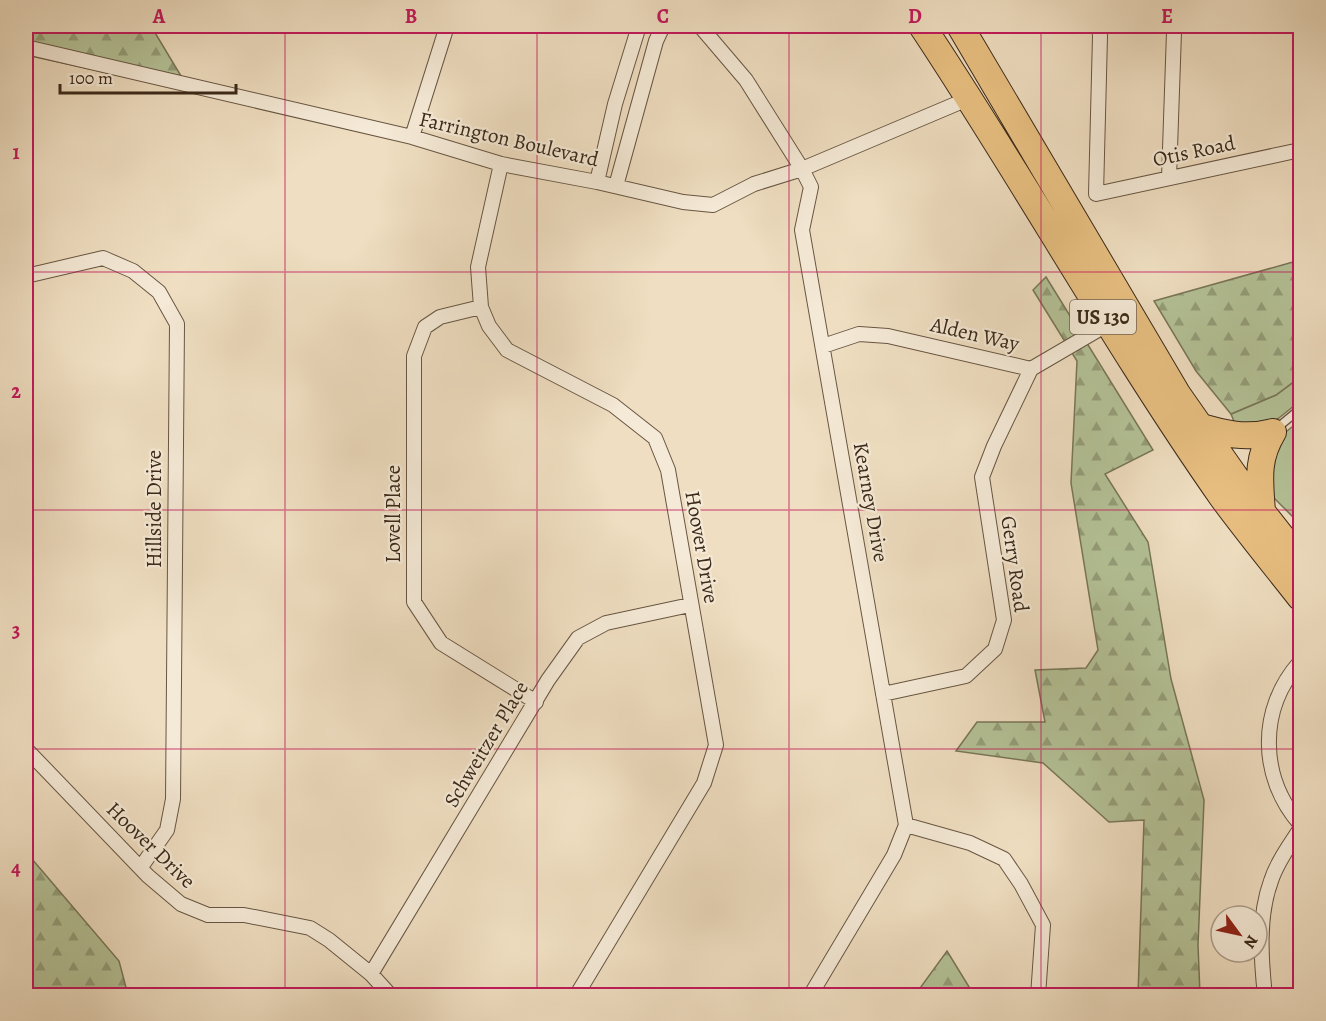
<svg xmlns="http://www.w3.org/2000/svg" width="1326" height="1021" font-family="Alegreya,serif">
<style>
.green{fill:#b4c297;stroke:#787658;stroke-width:1.5}
.forest{fill:url(#forest-firs);stroke:#787658;stroke-width:1.5}
.lines{fill:none;stroke-linecap:round;stroke-linejoin:round}
.lane-casing{stroke:#685643;stroke-width:10}
.street-casing{stroke:#685643;stroke-width:16}
.highway-casing{stroke:#3b2919;stroke-width:28}
.lane{stroke:#f5ead7;stroke-width:7}
.street{stroke:#f5ead7;stroke-width:14}
.highway{stroke:#e8bf80;stroke-width:26}
.grid{fill:none;stroke:#c2185b;stroke-width:1.5;stroke-opacity:0.55}
.labels{text-anchor:middle;stroke-width:4.5;stroke-linejoin:round;paint-order:stroke}
.shield{fill:#f5ead7;stroke:#736352;stroke-width:1.5}
.shield-label{font-size:20px;font-weight:bold;fill:#3b2919}
.street-label{font-size:21px;fill:#3b2919;stroke:#f5ead7}
.neatline{fill:none;stroke:#c2185b;stroke-width:2}
.grid-label{font-size:20px;text-anchor:middle;font-weight:bold;fill:#c2185b}
</style>
<defs>
<pattern id="forest-firs" width="22" height="20" patternUnits="userSpaceOnUse" patternTransform="scale(1.5)"><rect width="22" height="20" fill="#b4c297"/><path d="M5 1l3.5 6h-7zM16 11l3.5 6h-7z" fill="#949e7a"/></pattern>
</defs>
<rect width="100%" height="100%" fill="#efdec1"/>
<filter id="stains"><feTurbulence type="fractalNoise" baseFrequency=".00333" numOctaves="4"/><feColorMatrix values="0 0 0 0 .2 0 0 0 0 .09 0 0 0 0 .02 0 0 0 .5 -.17"/></filter>
<radialGradient id="worn" r=".72"><stop offset=".6" stop-color="#630" stop-opacity="0"/><stop offset="1" stop-color="#630" stop-opacity=".3"/></radialGradient>
<!-- green -->
<path class="green" d="M1300,377V401L1279,418L1260,429H1237L1231,414L1276,395Z
M1300,421V524L1267,491C1270,452 1266,445 1300,421Z"/>
<!-- forest -->
<path class="forest" d="M26,26H151L190,91L26,55Z
M1300,260V377L1276,395L1231,414L1196,371L1154,301Z
M1046,277L1153,450L1105,474L1148,542L1171,679L1204,800L1198,945L1200,995H1138L1144,820L1109,822L1043,763L956,751L977,722H1045L1035,670L1086,668L1098,650L1071,483L1077,361L1033,290Z
M26,852L119,961L128,995H26Z
M947,951L974,995H915Z"/>
<g class="lines">
<defs>
<path id="lane" d="M1277,428L1300,409"/>
<path id="street" d="M700,26L746,80L802,169L811,187L802,230L906,825L894,855L810,996
M1099,26L1100,36L1096,194L1300,150
M26,47L412,137L501,164L597,182L683,202L713,205L754,184L802,169L970,98
M412,137L447,26
M501,164L478,267L481,307L489,326L507,350L613,405L655,438L668,470L716,745L704,783L576,996
M1169,178L1174,32L1172,26
M597,182L615,104L639,26
M616,186L656,41L663,26
M26,276L103,258L133,271L159,292L177,324L173,799L167,830L141,867
M481,307L440,317L425,327L414,356V602L441,643L536,702
M823,346L859,334L888,336L1031,369L1108,324
M1300,662C1258,709 1259,777 1300,824
M883,694L966,676L995,649L1004,620L982,477L994,446L1031,369
M26,749L148,876L181,904L208,915H244L310,928L329,940L371,974L391,996
M906,825L970,843L1004,859L1021,884L1043,925L1038,996
M371,974L548,680L578,638L606,623L690,605
M1265,996C1261,959 1258,916 1271,881C1277,862 1290,845 1300,829"/>
<path id="highway" d="M922,26C1025,181 1115,344 1222,497C1247,531 1274,564 1300,597
M960,26L1178,395L1241,485L1300,560
M1198,426C1224,434 1246,439 1273,432
M1262,512C1260,481 1256,460 1273,432"/>
</defs>
<!-- lane casing -->
<use href="#lane" class="lane-casing"/>
<!-- street casing -->
<use href="#street" class="street-casing"/>
<!-- highway casing -->
<use href="#highway" class="highway-casing"/>
<!-- lane -->
<use href="#lane" class="lane"/>
<!-- street -->
<use href="#street" class="street"/>
<!-- highway -->
<use href="#highway" class="highway"/>
</g>
<!-- grid -->
<path class="grid" d="M285,26V996M537,26V996M789,26V996M1041,26V996M26,272H1300M26,510H1300M26,749H1300"/>
<g class="labels">
<!-- shield labels -->
<rect class="shield" x="1070" y="300" width="66" height="34" rx="4.5"/>
<g class="shield-label">
<text x="1103" y="324">US 130</text>
</g>
<!-- street labels -->
<g class="street-label">
<text transform="translate(509 139) rotate(13)" y="7">Farrington Boulevard</text>
<text transform="translate(1194 151) rotate(-12)" y="7">Otis Road</text>
<text transform="translate(975 334) rotate(13)" y="7">Alden Way</text>
<text transform="translate(871 502) rotate(80)" y="7">Kearney Drive</text>
<text transform="translate(154 509) rotate(-90)" y="7">Hillside Drive</text>
<text transform="translate(393 514) rotate(-90)" y="7">Lovell Place</text>
<text transform="translate(702 547) rotate(80)" y="7">Hoover Drive</text>
<text transform="translate(1015 564) rotate(82)" y="7">Gerry Road</text>
<text transform="translate(486 744) rotate(-59)" y="7">Schweitzer Place</text>
<text transform="translate(151 845) rotate(44)" y="7">Hoover Drive</text>
</g>
</g>
<!-- margin -->
<rect width="1326" height="1021" fill="none" stroke="#efdec1" stroke-width="66"/>
<!-- north arrow -->
<g transform="translate(1239 934) rotate(123)"><circle r="28" fill="#f5ead7" stroke="#ab9d8b" stroke-width="1.5"/>
<path d="M0-4.5L10 22L0 15L-10 22Z" fill="#8f2418"/>
<text y="-9" font-size="16" font-weight="bold" text-anchor="middle" fill="#3b2919">N</text>
</g>
<!-- scale -->
<path d="M60 84v9h176v-9" fill="none" stroke="#3b2919" stroke-width="3"/>
<text x="69" y="84" font-size="18" fill="#3b2919" stroke="#f5ead7" stroke-width="4.5" paint-order="stroke">100 m</text>
<rect x="33" y="33" width="1260" height="955" class="neatline"/>
<g class="grid-label">
<text x="159" y="23">A</text>
<text x="411" y="23">B</text>
<text x="663" y="23">C</text>
<text x="915" y="23">D</text>
<text x="1167" y="23">E</text>
<text x="16" y="159">1</text>
<text x="16" y="398">2</text>
<text x="16" y="637">3</text>
<text x="16" y="875">4</text>
</g>
<rect width="100%" height="100%" filter="url(#stains)"/>
<rect width="100%" height="100%" fill="url(#worn)"/>
</svg>
